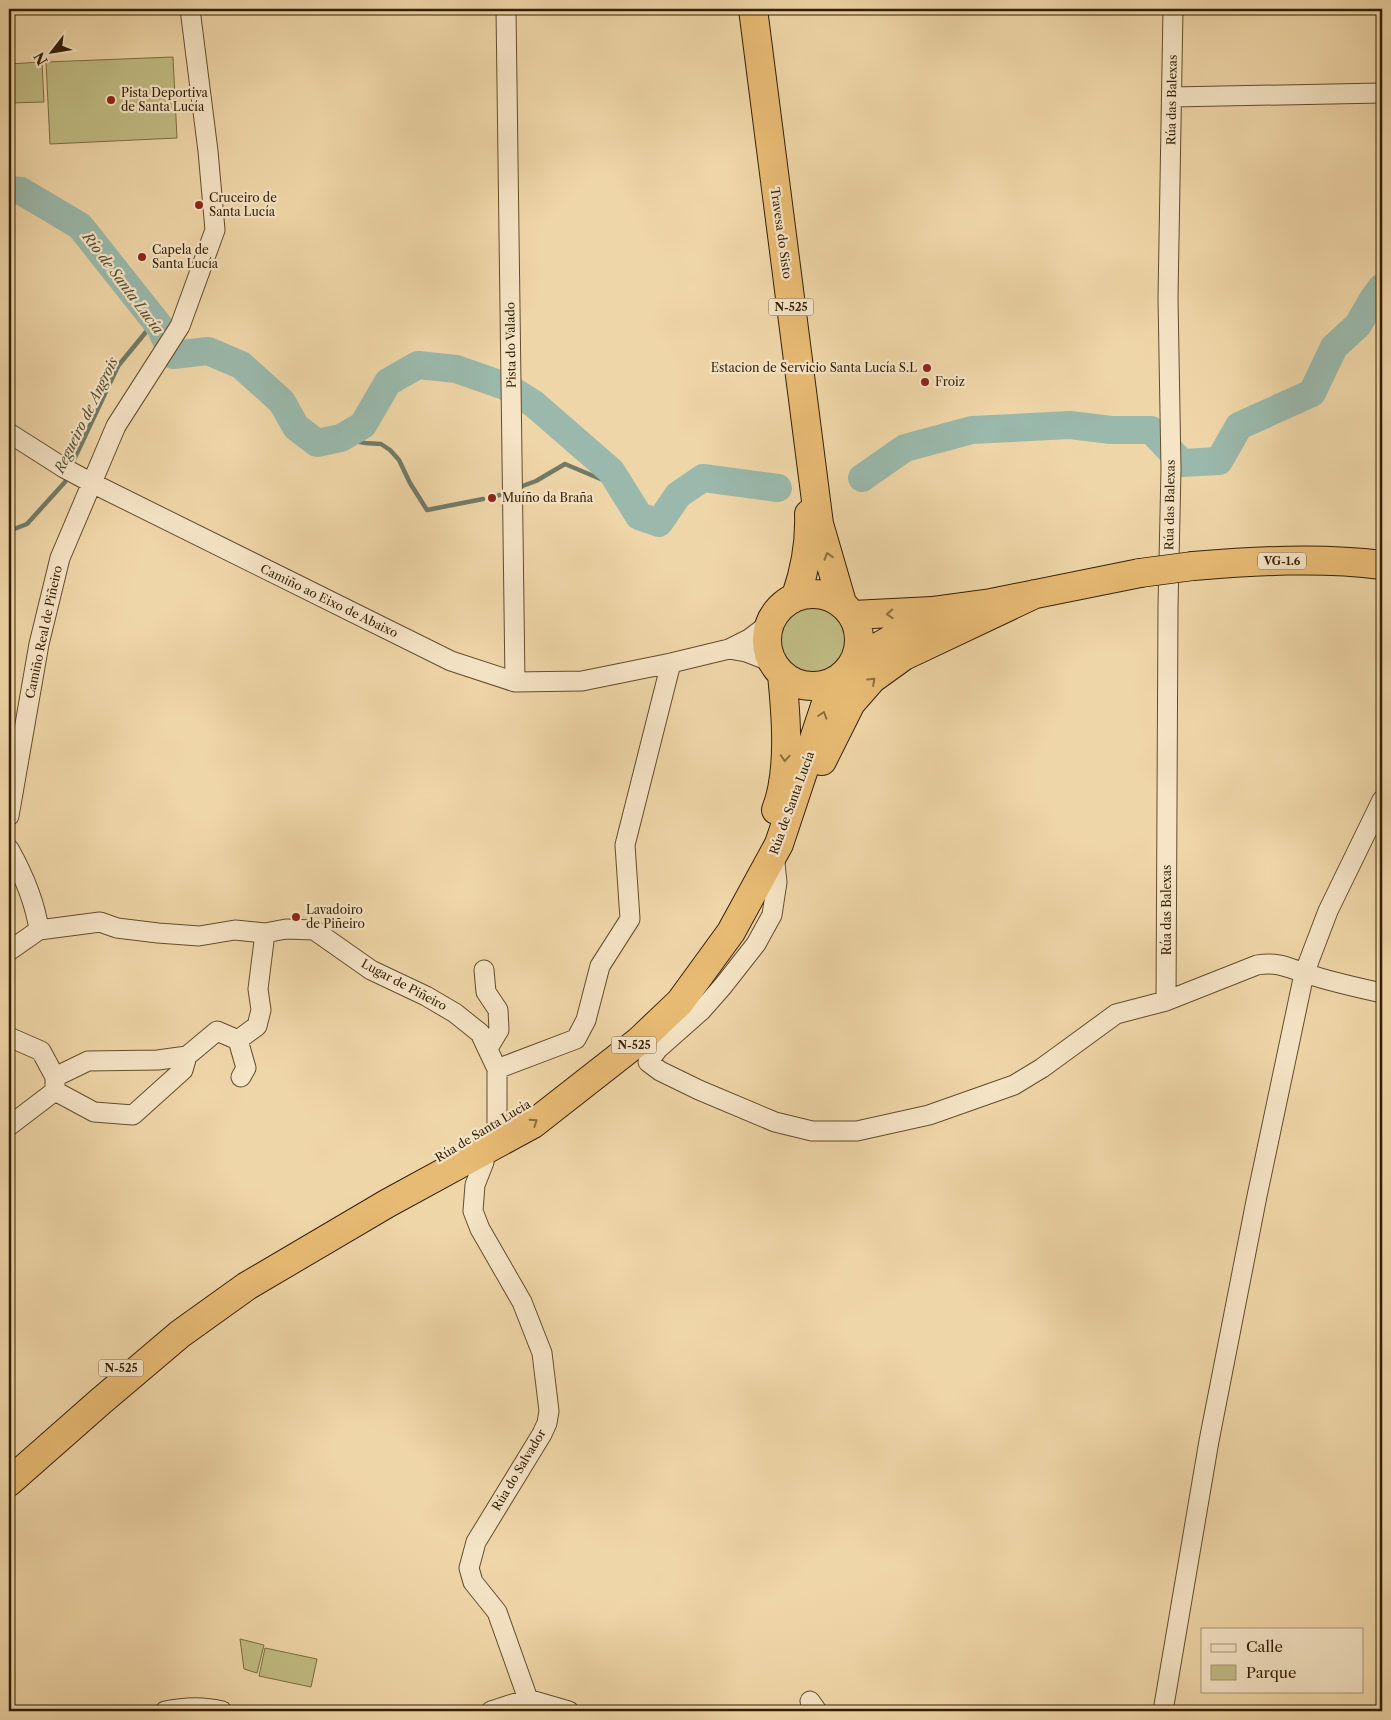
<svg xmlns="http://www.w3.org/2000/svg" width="1391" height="1720" font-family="'Libre Caslon Text',serif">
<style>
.green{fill:#c0bc83;stroke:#7a6e42}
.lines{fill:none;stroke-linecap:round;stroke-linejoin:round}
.stream{stroke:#717b68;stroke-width:4.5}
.river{stroke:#9ab9ac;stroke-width:28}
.street-casing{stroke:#624d2c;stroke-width:21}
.highway-casing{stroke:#331f02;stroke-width:30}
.street{stroke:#f5e4c6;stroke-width:19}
.highway{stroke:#e8bb74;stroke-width:28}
.highway-bridge-casing{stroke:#331f02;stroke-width:30;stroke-linecap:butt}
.highway-bridge{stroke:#e8bb74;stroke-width:28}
.oneway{stroke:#8e6d3b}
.poi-dot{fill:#8f2418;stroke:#f5e4c6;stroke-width:2}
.labels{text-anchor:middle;stroke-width:4.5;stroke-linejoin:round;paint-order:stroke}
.shield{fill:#f5e4c6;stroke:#6d5a3d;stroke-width:1}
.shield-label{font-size:11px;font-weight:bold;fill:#331f02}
.poi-label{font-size:12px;fill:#331f02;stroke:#f5e4c6;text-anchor:start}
.street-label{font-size:12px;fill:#331f02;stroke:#f5e4c6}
.water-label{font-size:14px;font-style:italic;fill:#524d35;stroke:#f5e4c6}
</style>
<rect width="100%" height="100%" fill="#efd6a8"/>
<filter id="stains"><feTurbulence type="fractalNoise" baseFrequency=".004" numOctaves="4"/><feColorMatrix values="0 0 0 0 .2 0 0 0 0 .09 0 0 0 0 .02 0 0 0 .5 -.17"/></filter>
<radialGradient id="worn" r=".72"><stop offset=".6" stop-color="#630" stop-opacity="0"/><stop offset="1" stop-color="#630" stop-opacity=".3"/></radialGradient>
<!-- green -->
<path class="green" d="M173,57L177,138L50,144L46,62Z
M42,62L44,102L9,103V64Z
M779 641a34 34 0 1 1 68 0a34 34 0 1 1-68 0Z
M240,1639L264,1645L257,1673L244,1669Z
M265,1648L317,1659L311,1687L259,1676Z"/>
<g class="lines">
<!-- stream -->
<path class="stream" d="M341,438L365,443L381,444L390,450L399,460L410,483L427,510L483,499
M71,466L118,366L155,321
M517,488L536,481L565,464L622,488
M497,496L507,492
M9,531L27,524L65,482L68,476"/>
<!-- river -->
<path class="river" d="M9,190L21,191L80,226L160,327L173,355L208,351L241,365L282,402L296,427L317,443L341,438L363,425L388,382L418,365L456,369L505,386L534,404L611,471L639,516L659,523L678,495L703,478L778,488
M862,478L905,448L972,430L1070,425L1111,430H1151L1182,463L1219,461L1239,426L1312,393L1334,347L1358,325L1373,299L1382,287"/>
<defs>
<path id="street" d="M506,9L515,682
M1172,97L1382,93
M9,433L64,468L92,483L451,661L515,682L582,681L671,663L729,649L749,639L769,624
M729,649L746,652L772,662
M9,816L39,644L60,558L116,426L180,326L215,230L208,151L190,9
M9,849C23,874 35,902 39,930L9,951
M774,854L777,882L772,915L756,944L723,986L701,1011L658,1049L648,1062L660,1071L699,1090L775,1122L812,1131H857L929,1115L1014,1085L1042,1068L1116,1014L1166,1001L1257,965C1282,961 1291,970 1314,976C1337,983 1359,988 1382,993
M39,930L100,922L117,928L158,933L199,936L235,930L265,933L286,929L314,930L371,970L426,996L455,1013L480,1033L497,1069V1124
M484,970L486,992L498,1010L499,1030L488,1048
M1166,1001L1168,607L1171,469L1168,298L1173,9
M9,1037L41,1051L55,1077
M238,1040L257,1026L261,1010L258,989L265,933
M187,1056L183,1070L133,1115L94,1112L55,1091V1077L88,1061L158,1060L187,1056L217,1031L238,1040L246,1068L241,1077
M497,1069L576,1039L586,1020L600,966L630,919L625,845L671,663
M9,1126L55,1091
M485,1151L484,1162L475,1185L473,1211L480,1229L522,1302L542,1353L549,1411L547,1423L542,1434L476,1542L469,1568L473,1582L497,1612L528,1699
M810,1701L817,1711
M165,1711C184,1707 203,1706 222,1711
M491,1711L528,1699L569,1711
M1163,1711L1209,1441L1257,1196L1304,974L1328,911L1382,800"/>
<path id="highway" d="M753,9L819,524L842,603
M1193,566C1256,561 1320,557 1382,565
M767 640a46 46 0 1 1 92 0a46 46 0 1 1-92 0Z
M796,596C805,570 810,541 809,514
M853,615L932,611L991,603L1140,573
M855,660L906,631L940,620
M822,761L851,703L872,679L904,656L1035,594
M776,810C791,772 786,714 782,675
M9,1482L101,1401L180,1334L247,1286L388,1203L533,1124L639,1041L680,1002L731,932L779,844L833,682"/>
</defs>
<!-- street casing -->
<use href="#street" class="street-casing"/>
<!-- highway casing -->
<use href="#highway" class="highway-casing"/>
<!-- street -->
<use href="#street" class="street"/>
<!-- highway -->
<use href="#highway" class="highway"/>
<defs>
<path id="highway-bridge" d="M1140,573L1193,566"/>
</defs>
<!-- highway-bridge casing -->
<use href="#highway-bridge" class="highway-bridge-casing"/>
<!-- highway-bridge -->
<use href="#highway-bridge" class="highway-bridge"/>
</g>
<!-- one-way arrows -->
<defs><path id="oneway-chevron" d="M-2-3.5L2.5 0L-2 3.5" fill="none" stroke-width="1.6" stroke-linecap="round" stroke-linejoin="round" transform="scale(1.25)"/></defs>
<g class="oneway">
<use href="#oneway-chevron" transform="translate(828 556) rotate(-107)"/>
<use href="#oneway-chevron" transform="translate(890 614) rotate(178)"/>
<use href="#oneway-chevron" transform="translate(872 681) rotate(-43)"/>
<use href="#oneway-chevron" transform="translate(823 715) rotate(-72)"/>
<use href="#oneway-chevron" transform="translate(785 758) rotate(94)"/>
<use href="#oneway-chevron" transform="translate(534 1122) rotate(-34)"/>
</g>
<!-- markers -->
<g class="poi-dot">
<circle cx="111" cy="100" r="5"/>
<circle cx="199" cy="205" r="5"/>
<circle cx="142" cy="257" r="5"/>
<circle cx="927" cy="368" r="5"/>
<circle cx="925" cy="382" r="5"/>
<circle cx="492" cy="498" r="5"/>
<circle cx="296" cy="917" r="5"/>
</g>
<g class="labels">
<!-- shield labels -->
<g class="shield">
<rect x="768.5" y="298.5" width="45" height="17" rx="4"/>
<rect x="1258" y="552.5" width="48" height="17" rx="4"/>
<rect x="611.5" y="1036.5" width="45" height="17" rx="4"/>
<rect x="98.5" y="1359.5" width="45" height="17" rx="4"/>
</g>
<g class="shield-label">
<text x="791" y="311">N-525</text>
<text x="1282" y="565">VG-1.6</text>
<text x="634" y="1049">N-525</text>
<text x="121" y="1372">N-525</text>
</g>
<!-- poi labels -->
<g class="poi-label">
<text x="121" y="97">Pista Deportiva<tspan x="121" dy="14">de Santa Lucía</tspan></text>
<text x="209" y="202">Cruceiro de<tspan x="209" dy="14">Santa Lucía</tspan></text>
<text x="152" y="254">Capela de<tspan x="152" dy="14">Santa Lucía</tspan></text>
<text x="917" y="372" text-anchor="end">Estacion de Servicio Santa Lucía S.L</text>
<text x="935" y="386">Froiz</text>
<text x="502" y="502">Muíño da Braña</text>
<text x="306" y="914">Lavadoiro<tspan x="306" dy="14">de Piñeiro</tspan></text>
</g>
<!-- street labels -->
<g class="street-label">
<text transform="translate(1172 100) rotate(-89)" y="4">Rúa das Balexas</text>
<text transform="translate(781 233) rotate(82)" y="4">Travesa do Sisto</text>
<text transform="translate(511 345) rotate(-91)" y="4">Pista do Valado</text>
<text transform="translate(1170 505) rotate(-89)" y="4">Rúa das Balexas</text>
<text transform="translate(329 601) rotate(26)" y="4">Camiño ao Eixo de Abaixo</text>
<text transform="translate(44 632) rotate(-78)" y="4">Camiño Real de Piñeiro</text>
<text transform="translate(792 803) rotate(-70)" y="4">Rúa de Santa Lucía</text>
<text transform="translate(1167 910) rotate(-90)" y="4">Rúa das Balexas</text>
<text transform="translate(404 985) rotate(28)" y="4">Lugar de Piñeiro</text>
<text transform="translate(483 1131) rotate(-31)" y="4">Rúa de Santa Lucía</text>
<text transform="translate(519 1470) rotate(-59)" y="4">Rúa do Salvador</text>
</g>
<!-- water labels -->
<g class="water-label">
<text transform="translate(123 283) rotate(53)" y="5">Río de Santa Lucía</text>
<text transform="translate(86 415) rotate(-64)" y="5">Regueiro de Angrois</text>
</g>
</g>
<!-- margin -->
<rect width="1391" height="1720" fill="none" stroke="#efd6a8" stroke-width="30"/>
<rect x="10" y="10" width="1371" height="1700" fill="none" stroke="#331f02" stroke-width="2.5"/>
<rect x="15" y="15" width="1361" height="1690" fill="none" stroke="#331f02"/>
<!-- legend -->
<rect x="1201" y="1628" width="162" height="65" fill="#f5e4c6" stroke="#a79578"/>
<rect x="1211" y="1644" width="25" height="8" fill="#f5e4c6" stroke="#a79578"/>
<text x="1246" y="1652" font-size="15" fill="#331f02">Calle</text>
<rect x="1211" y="1665" width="25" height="15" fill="#c0bc83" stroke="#a79578"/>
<text x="1246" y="1678" font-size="15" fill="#331f02">Parque</text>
<!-- north arrow -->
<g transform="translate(52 52) rotate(239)" stroke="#f5e4c6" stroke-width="4" paint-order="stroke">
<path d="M0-4L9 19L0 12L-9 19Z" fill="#331f02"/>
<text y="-8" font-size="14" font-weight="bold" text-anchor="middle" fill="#331f02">N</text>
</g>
<rect width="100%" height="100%" filter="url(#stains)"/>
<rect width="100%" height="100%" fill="url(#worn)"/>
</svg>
